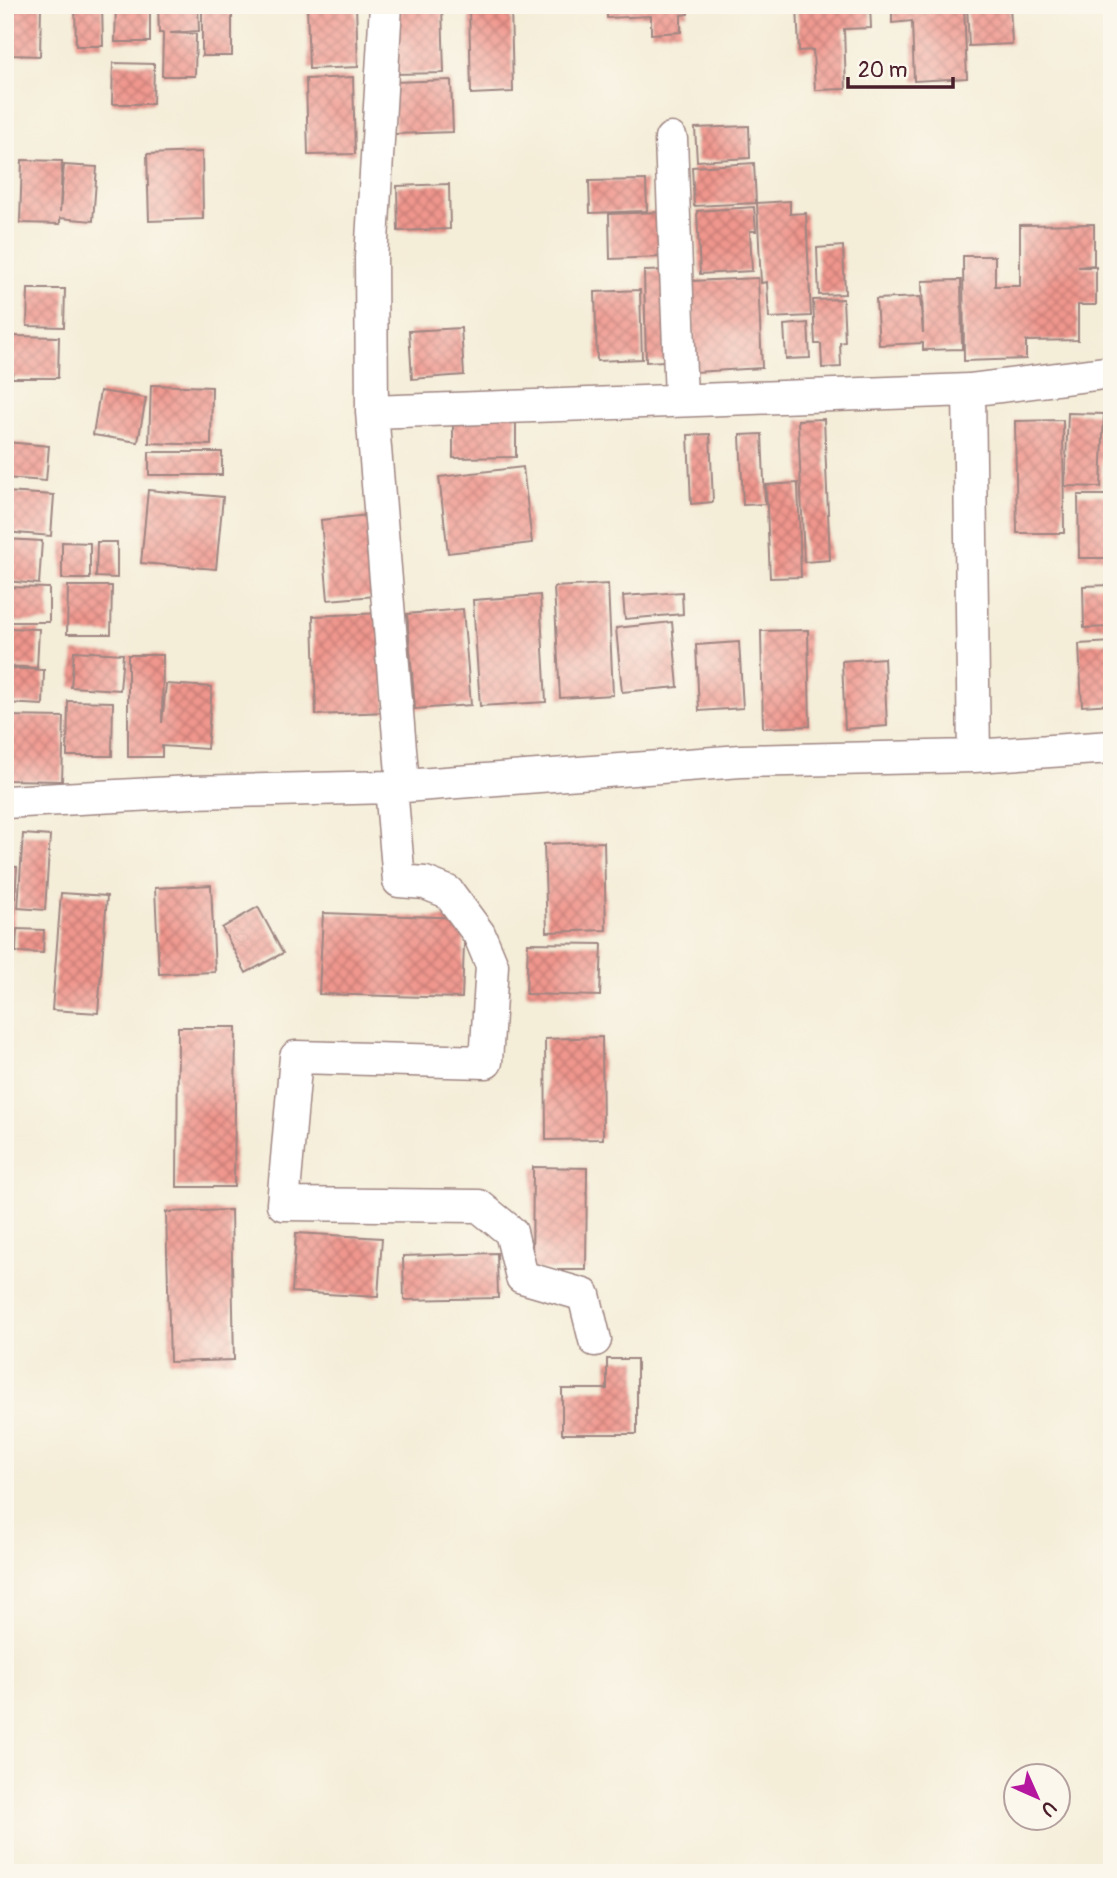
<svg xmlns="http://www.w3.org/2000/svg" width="1117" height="1878" font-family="Pangolin,sans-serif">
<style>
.building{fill:url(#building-cross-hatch)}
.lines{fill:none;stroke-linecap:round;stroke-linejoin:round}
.minor-casing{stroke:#9f8682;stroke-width:35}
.minor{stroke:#fff;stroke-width:32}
</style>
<defs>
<pattern id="building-cross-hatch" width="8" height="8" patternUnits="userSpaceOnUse" patternTransform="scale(1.75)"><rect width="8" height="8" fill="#f0978e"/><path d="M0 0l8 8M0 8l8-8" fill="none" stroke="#c47b74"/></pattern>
</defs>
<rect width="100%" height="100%" fill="#fbf7ec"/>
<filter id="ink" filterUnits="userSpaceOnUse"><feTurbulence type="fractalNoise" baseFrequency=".0143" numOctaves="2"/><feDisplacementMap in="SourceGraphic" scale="14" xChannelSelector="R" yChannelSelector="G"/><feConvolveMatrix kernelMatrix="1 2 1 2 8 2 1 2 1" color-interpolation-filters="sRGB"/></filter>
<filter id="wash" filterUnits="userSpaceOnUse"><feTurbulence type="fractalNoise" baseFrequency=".00686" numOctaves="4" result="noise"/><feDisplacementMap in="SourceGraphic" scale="28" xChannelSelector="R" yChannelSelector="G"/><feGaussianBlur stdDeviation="1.57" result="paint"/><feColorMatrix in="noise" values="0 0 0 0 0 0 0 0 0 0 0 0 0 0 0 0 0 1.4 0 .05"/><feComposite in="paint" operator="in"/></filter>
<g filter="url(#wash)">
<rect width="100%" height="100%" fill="#f4edd8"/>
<g id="blocks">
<!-- building -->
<path class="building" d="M12,5H41L40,56L11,55Z
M75,5H102L103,46H76Z
M116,5H150V42H115Z
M158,5H198L199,31L170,33L196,34L195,76H162L163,33H159Z
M202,5H232V56H202Z
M307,5H356L358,67L309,69Z
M391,5H442L444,73L393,74Z
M469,5H511L513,92L471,94Z
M607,5H688V14L681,15V32L651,34V16L607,18Z
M797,5H870L871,28L844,29L846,89L815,90L813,50L799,51Z
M892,5H964L967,78L914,81L912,21L892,23Z
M967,5H1010L1012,44L969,46Z
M113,63L154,64L153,104H112Z
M353,77L355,154L308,155L306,79Z
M451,80L453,132L395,134L393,82Z
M749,126L750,158L697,161L695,128Z
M202,152L203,219L149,221L147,154Z
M22,160L62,161L60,212L64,165L97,167L93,221L60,218V224L20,223Z
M754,163L756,203L694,206L692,167Z
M646,180L647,211L590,213L589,181Z
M449,184L450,229L398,231L397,186Z
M790,201V214L806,213L811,316L769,318L767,282L761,283L757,203Z
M754,207L756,231H750L752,271L700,274L697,211Z
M660,212L661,257L610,259L609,214Z
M1094,224V265L1078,267H1096V305H1078V340L1026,341V359L964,361L963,256H995V286H1020V225Z
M843,246L845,294L819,295L817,248Z
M682,270L684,360L646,362L644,271Z
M758,278L762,368L695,372L692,281Z
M961,280L962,349L923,350V343L879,345L876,299L920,297L923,333L922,281Z
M28,289H65L64,327L27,326Z
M640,290L642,359L597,361L595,292Z
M843,299L845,342L840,343L841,367L822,368L821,344H815L813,300Z
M808,323L810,358L786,359L784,325Z
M461,328L464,375L412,379L409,331Z
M13,336L59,337L58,378H12Z
M151,385L212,387L211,445L149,443Z
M100,391L146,398L138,442L93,435Z
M516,409V457L453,458V410Z
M1068,413L1104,414L1101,487L1065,486Z
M824,419L830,560L804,562L798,420Z
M1063,420L1064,533H1017L1015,421Z
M710,434L713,502L691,504L688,435Z
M762,434L765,504L743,505L740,435Z
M6,442L49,446L46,481L5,478Z
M149,452H222V475H149Z
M523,467L532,543L448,553L439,477Z
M798,483L801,577L770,578L766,485Z
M148,490L223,497L216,569L141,563Z
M5,492L54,495L51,536L5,532Z
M1078,495H1112V558H1079Z
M369,515L375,596L328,600L321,520Z
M5,539L42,541L39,584L5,581Z
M62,542L90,543V579H62Z
M97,542H117V578L96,577Z
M608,584L613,695L560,698L554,587Z
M1112,585V627L1084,628L1083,586Z
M68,586H112L111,634H67Z
M5,587L49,588V622H5Z
M682,592L683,614L625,619L623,596Z
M540,595L546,702L480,706L473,600Z
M463,609L471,705L415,709L407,614Z
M382,613L386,712L316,715L313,616Z
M672,622L678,687L622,692L616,628Z
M5,628L39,629L37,668L5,666Z
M808,630L810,726L763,728L761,631Z
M739,642L743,708L699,711L696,645Z
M1112,642V704L1082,706L1079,644Z
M74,651L123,654L120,690L71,687Z
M128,655H163L162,723L166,684L212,687L207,749L162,746V757H128Z
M884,658L887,726L845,729L842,661Z
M5,668L44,670L43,705L5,703Z
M68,701L113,702L112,756H67Z
M5,716L64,717L62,781L5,780Z
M23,834L50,836L45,910L18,908Z
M604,842L606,930L547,932L544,844Z
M5,866L17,867L13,933L5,932Z
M211,885L215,972L159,974L155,888Z
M61,893L107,896L98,1013L52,1010Z
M258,907L283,953L246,973L222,928Z
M323,913L465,918L462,998L319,994Z
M17,929L44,930L43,953L16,952Z
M528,943L602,944L600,996L526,994Z
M178,1027H236L234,1187H177Z
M602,1037L603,1139L546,1140L545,1039Z
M533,1167L587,1168L586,1270H532Z
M231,1210L234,1360L170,1362L166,1212Z
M296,1233L382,1238L378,1297L292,1292Z
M497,1253L498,1298L404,1300L403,1256Z
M607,1359H637V1434H562V1389H607Z"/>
</g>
</g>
<g filter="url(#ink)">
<use href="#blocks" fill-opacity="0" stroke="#9f8682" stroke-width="2"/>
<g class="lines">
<defs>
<path id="minor" d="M386,5L371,258L372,412L403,785
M671,139L681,399
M969,390L974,756
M372,412L969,390L1112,372
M391,787L399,881L425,883L448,892L479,934L492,965L486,1062L296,1057L283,1204L479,1206L511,1232L522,1277L584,1295L595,1340
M5,802L191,792L391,787L741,761L974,756L1112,747"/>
</defs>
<!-- minor casing -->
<use href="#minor" class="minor-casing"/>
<!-- minor -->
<use href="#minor" class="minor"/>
</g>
</g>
<!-- margin -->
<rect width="1117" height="1878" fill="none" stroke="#fbf7ec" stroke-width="28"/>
<!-- north arrow -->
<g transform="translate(1037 1797) rotate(135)"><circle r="33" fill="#fbf7ec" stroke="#b4a19f" stroke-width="2"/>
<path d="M0-5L12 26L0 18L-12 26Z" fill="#b5179e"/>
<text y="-10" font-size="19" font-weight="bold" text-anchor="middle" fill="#4a1f2b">U</text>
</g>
<!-- scale -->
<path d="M848 77v10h105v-10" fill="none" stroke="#4a1f2b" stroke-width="3.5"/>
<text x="858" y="77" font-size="21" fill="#4a1f2b" stroke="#fbf7ec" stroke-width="5" paint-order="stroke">20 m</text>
</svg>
